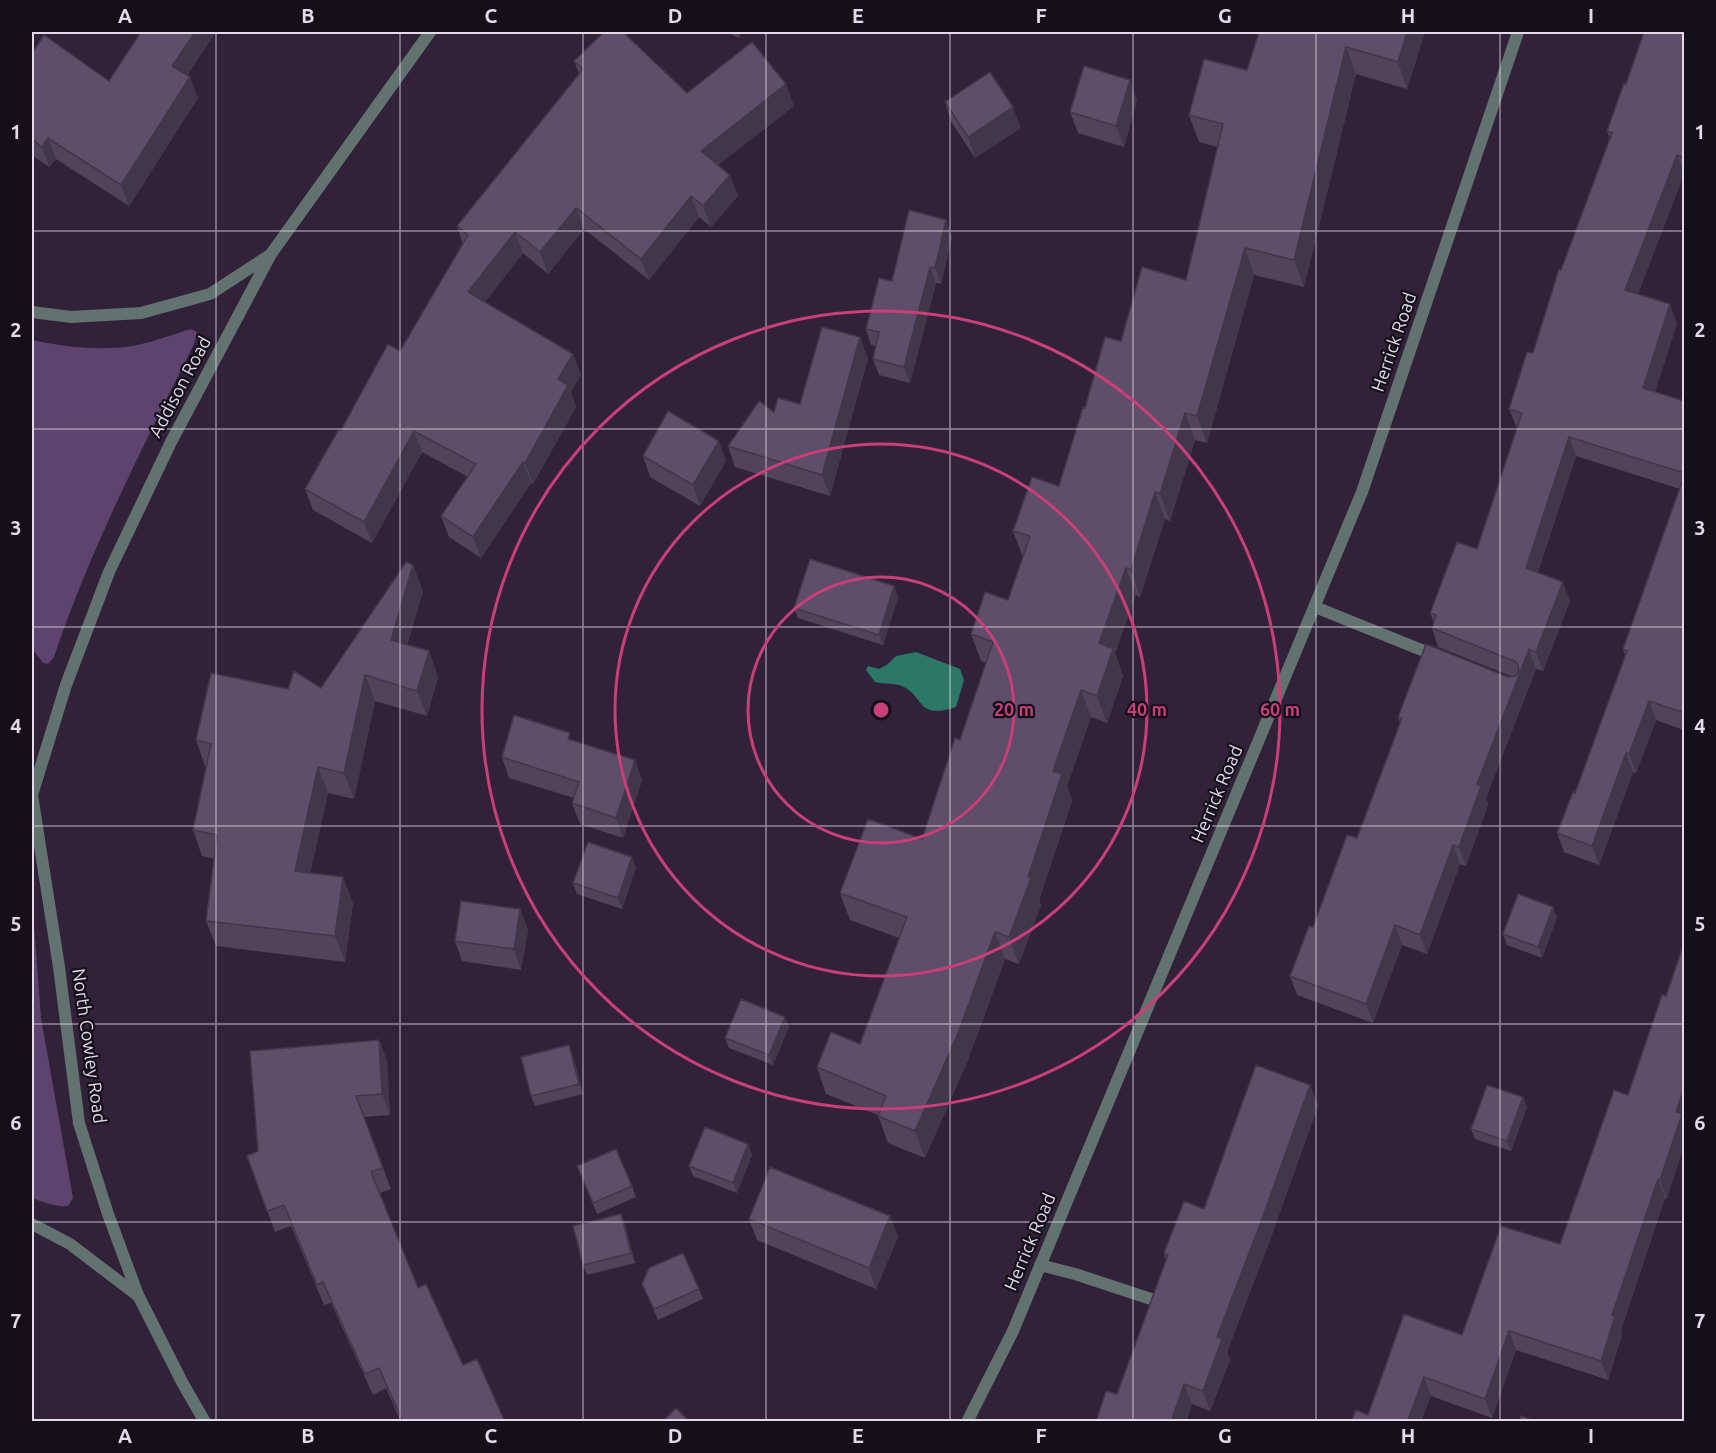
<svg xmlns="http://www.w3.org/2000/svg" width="1716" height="1453" font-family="Ubuntu,sans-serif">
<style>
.green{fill:#5d436e}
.water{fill:#2d7767}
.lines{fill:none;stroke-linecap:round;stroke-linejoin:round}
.lane{stroke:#62736f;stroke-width:12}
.street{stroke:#62736f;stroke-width:12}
.wall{fill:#51435a}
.shaded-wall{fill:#42374a}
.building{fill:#5e4e69;stroke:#42374a;stroke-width:1.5}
.grid{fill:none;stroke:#e3daea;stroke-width:1.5;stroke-opacity:0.55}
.ring{fill:none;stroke:#c93f78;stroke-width:3}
.labels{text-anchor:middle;stroke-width:4.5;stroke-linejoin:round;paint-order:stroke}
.street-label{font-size:18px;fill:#e3daea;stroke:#150f1a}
.centre{fill:#c93f78;stroke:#150f1a;stroke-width:3}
.ring-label{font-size:18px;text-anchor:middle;font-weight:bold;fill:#c93f78;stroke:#150f1a;stroke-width:4.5;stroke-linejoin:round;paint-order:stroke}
.neatline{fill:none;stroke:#e3daea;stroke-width:2}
.grid-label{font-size:20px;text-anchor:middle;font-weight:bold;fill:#e3daea}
</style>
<rect width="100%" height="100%" fill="#31223a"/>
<!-- green -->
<path class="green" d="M191,329L197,332L194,344C143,447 91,547 54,657L48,664L43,663L34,651L32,638V340C65,347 99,351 133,346C153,342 171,335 191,329Z
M32,898L41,1018L73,1198L68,1206C55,1207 43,1202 32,1198Z"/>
<!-- water -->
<path class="water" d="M916,652L960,669L964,680L956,707C914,721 925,693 899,685C892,683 882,684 875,682L866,670L868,666L879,669L888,664L896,656Z"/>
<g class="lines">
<!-- lane -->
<path class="lane" d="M1315,607L1439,657
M1040,1265L1075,1274L1151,1299"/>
<!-- street -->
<path class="street" d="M32,312L71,317L141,313L210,294L270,255
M32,795L66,685L109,572L171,442L271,254L430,32
M32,795L59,967L79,1123L108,1214L138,1295L182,1382L205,1422
M32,1224L70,1244L137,1295
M967,1422L1013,1331L1362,492L1518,32"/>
</g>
<!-- wall -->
<path class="wall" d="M216,32L187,75L198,98L129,206L56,159L49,167L32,155V53L109,81Z
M726,32H742L739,38Z
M1259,32H1425L1407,89L1356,74L1304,287L1254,275L1207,443L1195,440L1170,521L1165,519L1140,597L1136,595L1115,653L1123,676L1107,723L1091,717L1067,786L1072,801L1039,900L1041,905L1019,964L1005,959L968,1060L925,1158L888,1143L878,1115L826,1094L817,1067L860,1044L899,938L850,920L840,893L922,839L960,740L986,663L981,661L971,634L1008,600L1023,557L1013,531L1059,486L1085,408L1121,341L1186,280L1217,147L1199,142L1189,115L1247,70Z
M1684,32V174L1638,294L1677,323L1655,392L1684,401V730L1656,720L1636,773L1633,772L1599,865L1564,852L1557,833L1575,793L1625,656L1623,649L1680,489L1576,456L1538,572L1570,601L1543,671L1536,669L1486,798L1488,805L1466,866L1460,864L1427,954L1402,945L1373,1023L1297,995L1290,976L1313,927L1357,838L1400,722L1398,717L1511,676L1438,647L1432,628L1434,623L1430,613L1477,549L1517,428L1509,409L1533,353L1561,270L1610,139L1607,131L1626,84Z
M574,61L687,93L794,106L718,165L738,196L711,227L699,217L649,280L584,229L548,274L523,253L485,302L573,354L581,375L571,392L576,407L533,484L531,483L481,558L449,537L441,516L468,477L422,452L372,543L313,510L305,489L341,430L400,351L463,244L457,226L579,74Z
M1137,100L1124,147L1078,133L1070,112Z
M945,102L1021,128L975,158L952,123Z
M952,236L941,284L936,283L910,383L879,375L873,359L876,346L871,345L866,329L892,281Z
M868,358L830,496L735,467L728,446L774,412L800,404Z
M643,456L726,461L700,506L650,477Z
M894,586L898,597L883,645L798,618L794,608Z
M423,591L407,645L429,651L438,677L427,716L375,701L354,799L328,793L310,873L353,903L345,962L216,946L206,921L214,859L202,856L193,830L207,767L205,766L196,740L288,689L321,688Z
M573,740L635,760L642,780L623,838L580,824L572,803L574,798L509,778L502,757Z
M636,868L622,909L577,894L573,883Z
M520,909L528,930L521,970L462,961L455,941Z
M1557,917L1542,958L1507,945L1503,934Z
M1666,996L1667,1199L1665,1198L1621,1330L1622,1335L1608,1380L1516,1350L1492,1418L1431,1396L1368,1415L1462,1335L1560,1244L1628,1095Z
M789,1027L773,1065L729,1048L725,1038Z
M379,1040L387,1061L390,1115L364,1117L391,1189L380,1193L418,1288L463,1365L505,1422H401L386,1388L373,1395L331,1303L324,1305L291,1226L275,1232L247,1156L258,1151Z
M573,1056L583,1094L535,1106L531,1096Z
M1310,1085L1318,1106L1270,1240L1227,1352L1230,1360L1210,1411L1192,1404L1186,1422H1096L1117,1394L1166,1260L1164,1253L1204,1209Z
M1523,1097L1527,1107L1511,1151L1475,1139L1471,1129Z
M748,1144L752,1155L737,1193L693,1176L689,1166Z
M577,1166L632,1186L636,1197L597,1214Z
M621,1214L625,1224L635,1263L587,1275L583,1265Z
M890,1216L898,1237L876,1289L757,1240L749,1219Z
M642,1284L699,1289L703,1299L658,1320Z"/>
<!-- shaded-wall -->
<path class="shaded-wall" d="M195,32H216L180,87L172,66Z
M736,32H742L739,38Z
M1407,32H1425L1407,89L1398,62Z
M1346,47L1356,74L1304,287L1294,260Z
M190,77L198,98L129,206L121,185Z
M1130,80L1137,100L1124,147L1116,126Z
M786,84L794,106L709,172L701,151Z
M1013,107L1021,128L975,158L968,137Z
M48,138L56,159L49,167L42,147Z
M1677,155L1684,174L1632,309L1625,290Z
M730,175L738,196L711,227L703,206Z
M691,196L699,217L649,280L641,259Z
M576,208L584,229L548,274L540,252Z
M946,220L952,236L941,284L935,268Z
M515,232L523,253L476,314L468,292Z
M1245,248L1254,275L1207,443L1197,416Z
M930,267L936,283L910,383L904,367Z
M1670,304L1677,323L1650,407L1643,388Z
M860,337L868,358L830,496L822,475Z
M573,354L581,375L571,392L576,407L533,484L525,463L558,379Z
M1185,413L1195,440L1170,521L1160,494Z
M414,431L422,452L372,543L364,522Z
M1569,437L1576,456L1533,587L1526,568Z
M719,441L726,461L700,506L693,485Z
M523,462L531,483L481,558L473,537Z
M1155,492L1165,519L1140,597L1131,570Z
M413,565L423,591L401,666L391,640Z
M1126,568L1136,595L1115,653L1123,676L1107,723L1097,696L1099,643Z
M1563,582L1570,601L1543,671L1536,652Z
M894,586L898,597L883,645L879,635Z
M1529,649L1536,669L1486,798L1488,805L1466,866L1459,847L1477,784Z
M429,651L438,677L427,716L417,691Z
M365,675L375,701L354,799L344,773Z
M1081,690L1091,717L1067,786L1072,801L1039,900L1041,905L1019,964L1009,937L1028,877L1053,771Z
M1649,701L1656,720L1636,773L1629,754Z
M1626,753L1633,772L1599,865L1592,846Z
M635,760L642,780L623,838L616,818Z
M318,767L328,793L305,897L295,871Z
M1453,845L1460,864L1427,954L1420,935Z
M632,857L636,868L622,909L618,898Z
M343,877L353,903L345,962L335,936Z
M1553,907L1557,917L1542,958L1538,947Z
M520,909L528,930L521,970L514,949Z
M1395,925L1402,945L1373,1023L1366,1004Z
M995,932L1005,959L968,1060L925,1158L915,1131Z
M785,1017L789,1027L773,1065L769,1055Z
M379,1040L387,1061L390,1115L382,1094Z
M569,1045L573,1056L583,1094L579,1084Z
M1310,1085L1318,1106L1270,1240L1227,1352L1230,1360L1210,1411L1203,1391L1217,1337Z
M1684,1088V1146L1667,1199L1660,1180L1676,1112Z
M1523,1097L1527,1107L1511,1151L1507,1141Z
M748,1144L752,1155L737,1193L733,1183Z
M1658,1179L1665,1198L1621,1330L1622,1335L1608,1380L1601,1361L1612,1315Z
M621,1214L625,1224L635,1263L631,1253Z
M890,1216L898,1237L876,1289L869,1268Z
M1509,1331L1516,1350L1492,1418L1485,1399Z
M1424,1377L1431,1396L1421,1422H1407Z
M1184,1384L1192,1404L1186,1422H1171Z"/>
<!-- building -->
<path class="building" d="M141,32H195L172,66L190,77L121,185L48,138L42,147L32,139V53L44,35L109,81Z
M604,32H623L687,93L752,42L786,84L701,151L730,175L703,206L691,196L641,259L576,208L540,252L515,232L468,292L573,354L558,379L568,385L525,463L523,462L473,537L441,516L476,464L414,431L364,522L305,489L339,429L341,430L388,344L400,351L468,235L457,226L583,69L574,61Z
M1259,32H1407L1398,62L1346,47L1294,260L1245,248L1197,416L1185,413L1160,494L1155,492L1131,570L1126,568L1099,643L1113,649L1097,696L1081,690L1053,771L1062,774L1028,877L1031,878L1009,937L995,932L958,1033L915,1131L878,1116L886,1096L817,1067L831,1032L860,1044L907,917L840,893L868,819L922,839L955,738L960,740L993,642L971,634L985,592L1008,600L1030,536L1013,531L1032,477L1059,486L1083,407L1085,408L1105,337L1121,341L1142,267L1186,280L1223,124L1189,115L1204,59L1247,70Z
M1644,32H1684V158L1677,155L1625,290L1670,304L1643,388L1684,401V473L1569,437L1526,568L1563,582L1536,652L1529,649L1477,784L1481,786L1459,847L1453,845L1420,935L1395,925L1366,1004L1290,976L1309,926L1313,927L1347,835L1357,838L1402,718L1398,717L1426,644L1508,677L1516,676L1519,671L1518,664L1514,661L1432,628L1436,615L1430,613L1457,542L1477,549L1522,413L1509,409L1527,352L1533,353L1559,269L1561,270L1612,133L1607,131L1624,83L1626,84Z
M1084,66L1130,80L1116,126L1070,112Z
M990,72L1013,107L968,137L945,102Z
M909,210L946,220L935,268L930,267L904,367L873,359L879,332L866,329L879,278L892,281Z
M822,327L860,337L822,475L728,446L759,401L774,412L778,398L800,404Z
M668,411L719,441L693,485L643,456Z
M1684,476V603L1683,609H1684V713L1649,701L1629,754L1626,753L1592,846L1557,833L1573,792L1575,793L1627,651L1623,649Z
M810,559L894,586L879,635L794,608Z
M406,562L413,565L391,640L429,651L417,691L365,675L344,773L318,767L295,871L343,877L335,936L206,921L217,835L193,830L211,744L196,740L211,673L288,689L294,671L321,688Z
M514,715L570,733L568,739L635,760L616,818L572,803L579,782L502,757Z
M588,842L632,857L618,898L573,883Z
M1518,894L1553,907L1538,947L1503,934Z
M461,901L520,909L514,949L455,941Z
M1684,943V1088L1676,1112L1682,1114L1660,1180L1658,1179L1612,1315L1615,1316L1601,1361L1509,1331L1485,1399L1424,1377L1407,1422H1351L1356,1410L1368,1415L1404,1314L1462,1335L1501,1226L1560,1244L1614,1090L1628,1095L1662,995L1666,996Z
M741,999L785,1017L769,1055L725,1038Z
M379,1040L382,1094L356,1096L383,1168L371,1172L418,1288L426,1284L463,1365L477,1359L505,1422H403L379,1368L365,1374L323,1282L317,1285L284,1205L267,1211L247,1156L258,1151L250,1051Z
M569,1045L579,1084L531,1096L521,1057Z
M1256,1065L1310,1085L1262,1219L1217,1337L1222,1339L1203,1391L1184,1384L1171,1422H1096L1106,1391L1117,1394L1168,1255L1164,1253L1184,1201L1204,1209Z
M1487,1085L1523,1097L1507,1141L1471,1129Z
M705,1127L748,1144L733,1183L689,1166Z
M616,1149L632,1186L593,1203L577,1166Z
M770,1167L890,1216L869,1268L749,1219Z
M621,1214L631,1253L583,1265L573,1226Z
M683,1253L699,1289L654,1309L642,1284L649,1268Z
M676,1408L690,1422H662Z
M1521,1416L1538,1422H1519Z"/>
<!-- grid -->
<path class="grid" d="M216,32V1422M400,32V1422M583,32V1422M766,32V1422M950,32V1422M1133,32V1422M1316,32V1422M1500,32V1422M32,231H1684M32,429H1684M32,627H1684M32,826H1684M32,1024H1684M32,1222H1684"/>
<!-- distance rings -->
<g class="ring">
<circle cx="881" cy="710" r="133"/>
<circle cx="881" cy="710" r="266"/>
<circle cx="881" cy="710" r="399"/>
</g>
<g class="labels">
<!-- street labels -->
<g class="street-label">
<text transform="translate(1394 342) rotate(-71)" y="6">Herrick Road</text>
<text transform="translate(180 387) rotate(-62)" y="6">Addison Road</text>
<text transform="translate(1217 794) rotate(-67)" y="6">Herrick Road</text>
<text transform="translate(89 1046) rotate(82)" y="6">North Cowley Road</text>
<text transform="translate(1030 1242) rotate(-67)" y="6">Herrick Road</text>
</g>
</g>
<circle cx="881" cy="710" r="9" class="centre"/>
<g class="ring-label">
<text x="1014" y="716">20 m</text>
<text x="1147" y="716">40 m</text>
<text x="1280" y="716">60 m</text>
</g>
<!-- border -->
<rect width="1716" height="1453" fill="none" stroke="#150f1a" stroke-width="66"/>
<rect x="33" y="33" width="1650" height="1387" class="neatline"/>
<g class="grid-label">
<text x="125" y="23">A</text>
<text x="308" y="23">B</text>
<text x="491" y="23">C</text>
<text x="675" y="23">D</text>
<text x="858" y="23">E</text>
<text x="1041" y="23">F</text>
<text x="1225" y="23">G</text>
<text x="1408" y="23">H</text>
<text x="1591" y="23">I</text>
<text x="16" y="139">1</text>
<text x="1700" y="139">1</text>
<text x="16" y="337">2</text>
<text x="1700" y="337">2</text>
<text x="16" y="535">3</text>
<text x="1700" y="535">3</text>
<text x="16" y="733">4</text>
<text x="1700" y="733">4</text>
<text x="16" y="931">5</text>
<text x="1700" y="931">5</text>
<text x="16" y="1130">6</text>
<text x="1700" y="1130">6</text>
<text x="16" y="1328">7</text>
<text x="1700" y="1328">7</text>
<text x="125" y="1443">A</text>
<text x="308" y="1443">B</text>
<text x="491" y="1443">C</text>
<text x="675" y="1443">D</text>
<text x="858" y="1443">E</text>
<text x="1041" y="1443">F</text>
<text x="1225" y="1443">G</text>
<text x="1408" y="1443">H</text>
<text x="1591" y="1443">I</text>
</g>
</svg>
